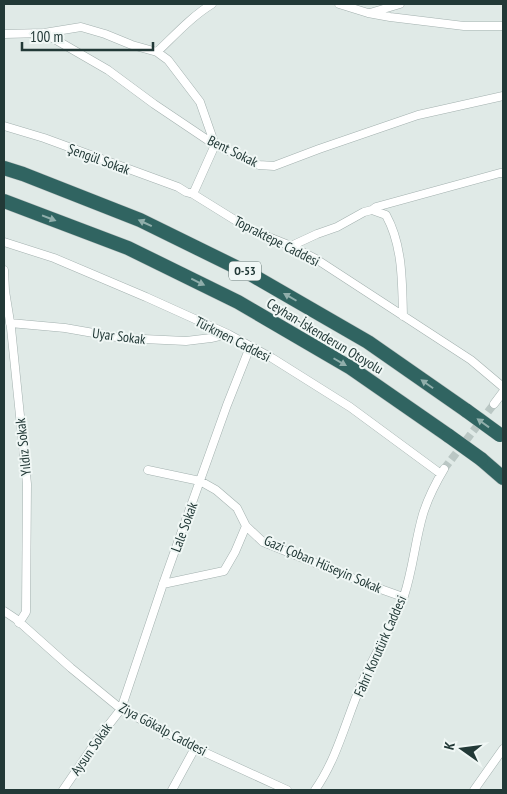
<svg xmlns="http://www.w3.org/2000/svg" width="507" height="794" font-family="'PT Sans Narrow',sans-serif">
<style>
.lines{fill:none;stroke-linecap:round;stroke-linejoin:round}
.minor-tunnel{stroke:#bac7c4;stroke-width:8;stroke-dasharray:8 4;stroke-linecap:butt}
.minor-casing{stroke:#a3b1af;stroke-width:9}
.motorway-casing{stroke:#bdc4c3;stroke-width:15}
.minor{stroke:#fff;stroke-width:8}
.motorway{stroke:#306461;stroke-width:14}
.motorway-bridge-casing{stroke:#bdc4c3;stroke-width:15;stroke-linecap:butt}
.motorway-bridge{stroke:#306461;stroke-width:14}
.oneway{fill:#90aeab}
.labels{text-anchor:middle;stroke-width:4;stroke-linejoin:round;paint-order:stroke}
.shield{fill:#f0f7f5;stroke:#607270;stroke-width:1}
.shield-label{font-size:12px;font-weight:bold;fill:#223937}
.street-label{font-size:14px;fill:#223937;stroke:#f0f7f5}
</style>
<rect width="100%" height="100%" fill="#e0eae7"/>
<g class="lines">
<!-- minor-tunnel -->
<path class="minor-tunnel" d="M444,469L494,404"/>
<defs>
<path id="minor" d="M339,4L368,13L390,17L464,26H503
M370,13L400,4
M44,33L108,70L154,104L215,145L259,165L274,166L319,149L418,115L503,96
M4,34L44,33L81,27L105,34L132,45L157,52L168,60L200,102L215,145L193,194L251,230L291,246L316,259L471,360L503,387
M157,52C175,35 191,17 212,4
M4,126L44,138L178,187L186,192L193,194
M372,210L386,215C403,246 402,282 403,316
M4,242L54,258L146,297L228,334L272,358L350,407L441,474
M291,246L317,234L337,227L364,212L372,210L376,207L500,173H503
M4,270L5,291L11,328L27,484L26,612L19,623
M10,323L65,328L122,338L186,341L211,338L228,334
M494,404L503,392
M148,470L200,481L216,490L237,508L246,526L235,552L224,571L163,584
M246,526L263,542L372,586L403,597
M4,611L16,619L71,668L121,709L195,748L287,790
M63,790L100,736L121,709L163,584L227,405L250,347
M172,790L195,748
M315,790C337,759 346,720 361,685C373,656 393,626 404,596C413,569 415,541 423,514C428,498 435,484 444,469
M474,790L503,749"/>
<path id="motorway" d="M4,168L23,174L140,220L252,275L368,342L467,411
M4,201L128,248L238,302L351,368L449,436
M481,459L503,478"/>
</defs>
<!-- minor casing -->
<use href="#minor" class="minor-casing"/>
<!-- motorway casing -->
<use href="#motorway" class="motorway-casing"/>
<!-- minor -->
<use href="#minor" class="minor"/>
<!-- motorway -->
<use href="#motorway" class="motorway"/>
<defs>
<path id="motorway-bridge" d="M467,411L500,435
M449,436L481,459"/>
</defs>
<!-- motorway-bridge casing -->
<use href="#motorway-bridge" class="motorway-bridge-casing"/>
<!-- motorway-bridge -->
<use href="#motorway-bridge" class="motorway-bridge"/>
</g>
<!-- one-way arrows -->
<defs><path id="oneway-solid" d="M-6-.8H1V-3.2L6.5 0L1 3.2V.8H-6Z" transform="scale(1.25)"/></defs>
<g class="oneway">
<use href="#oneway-solid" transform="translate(49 218) rotate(21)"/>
<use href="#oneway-solid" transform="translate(145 223) rotate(-155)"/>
<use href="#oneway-solid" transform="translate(198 282) rotate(26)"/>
<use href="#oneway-solid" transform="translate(290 297) rotate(-150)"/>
<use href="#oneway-solid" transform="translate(340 362) rotate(30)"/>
<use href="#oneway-solid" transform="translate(427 384) rotate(-145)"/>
<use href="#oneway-solid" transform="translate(483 423) rotate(-144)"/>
</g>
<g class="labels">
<!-- shield labels -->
<rect class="shield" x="229" y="261.5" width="32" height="19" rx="4"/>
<g class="shield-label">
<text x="245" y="275">O-53</text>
</g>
<!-- street labels -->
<g class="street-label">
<text transform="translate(233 151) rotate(26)" y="5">Bent Sokak</text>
<text transform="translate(99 159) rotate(20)" y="5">Şengül Sokak</text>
<text transform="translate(277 241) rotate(27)" y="5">Topraktepe Caddesi</text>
<text transform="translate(119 336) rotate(7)" y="5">Uyar Sokak</text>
<text transform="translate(325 336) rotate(31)" y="5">Ceyhan-İskenderun Otoyolu</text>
<text transform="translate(233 339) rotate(27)" y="5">Türkmen Caddesi</text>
<text transform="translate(23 447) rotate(-96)" y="5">Yıldız Sokak</text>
<text transform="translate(184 527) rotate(-70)" y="5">Lale Sokak</text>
<text transform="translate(323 564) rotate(23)" y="5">Gazi Çoban Hüseyin Sokak</text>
<text transform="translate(380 646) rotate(-66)" y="5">Fahri Korutürk Caddesi</text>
<text transform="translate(163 729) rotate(28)" y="5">Ziya Gökalp Caddesi</text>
<text transform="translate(91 749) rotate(-55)" y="5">Aysun Sokak</text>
</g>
</g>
<!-- border -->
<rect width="507" height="794" fill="none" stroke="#223937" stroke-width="10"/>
<!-- north arrow -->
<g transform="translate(462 749) rotate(284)" stroke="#f0f7f5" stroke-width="4" paint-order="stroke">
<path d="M0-4L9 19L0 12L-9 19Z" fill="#223937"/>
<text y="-8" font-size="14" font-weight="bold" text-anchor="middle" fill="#223937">K</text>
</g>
<!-- scale -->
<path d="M22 42v8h131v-8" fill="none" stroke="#223937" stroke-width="2.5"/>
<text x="30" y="42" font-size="15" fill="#223937" stroke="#f0f7f5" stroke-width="4" paint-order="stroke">100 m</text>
</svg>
